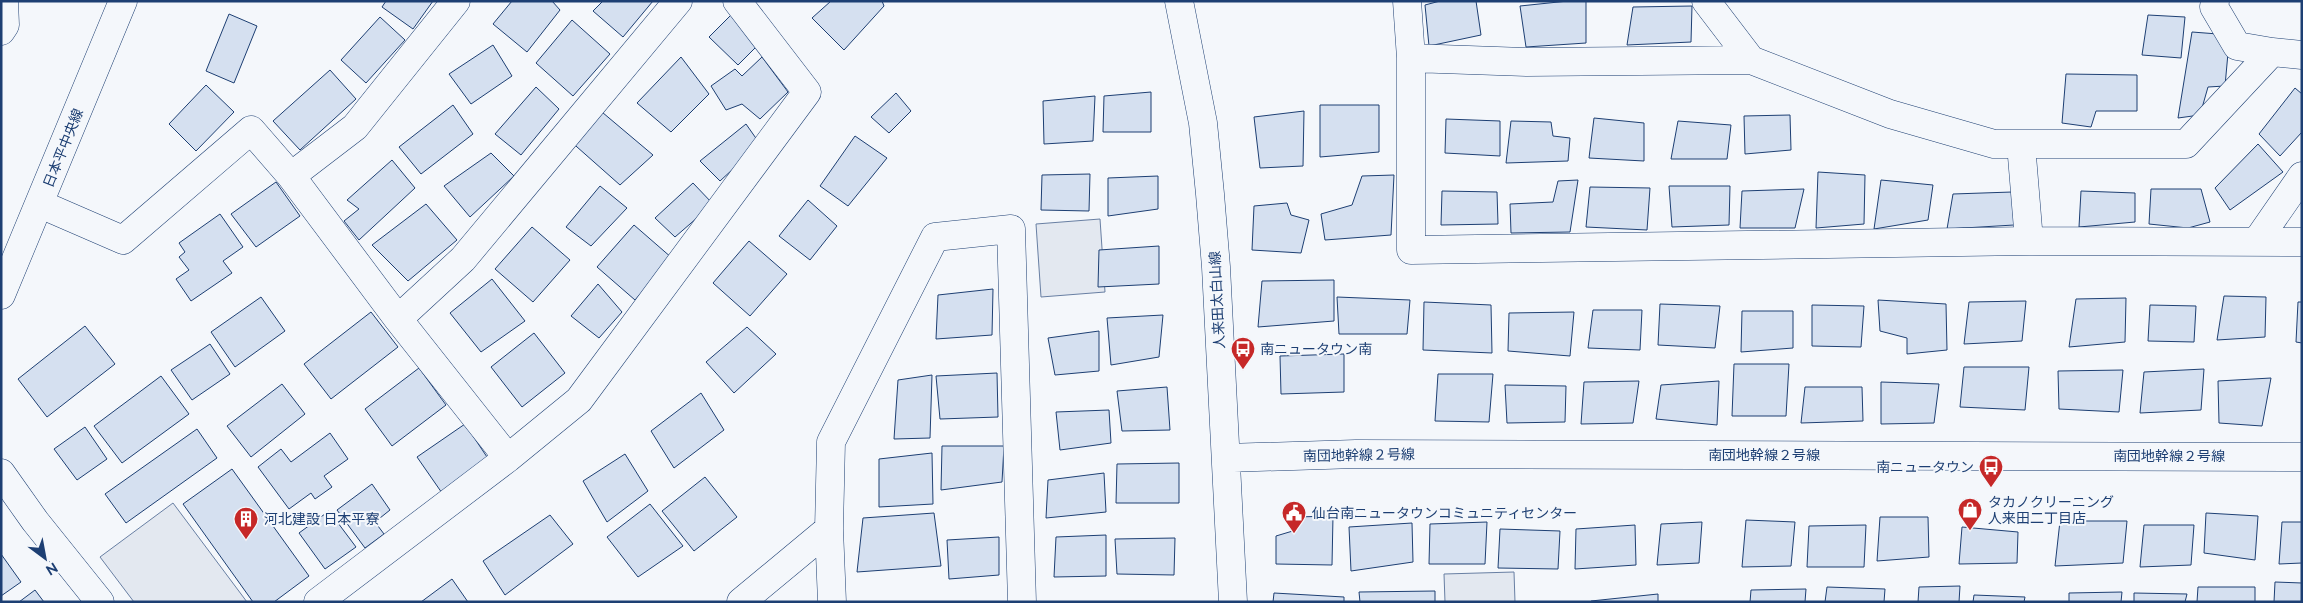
<svg xmlns="http://www.w3.org/2000/svg" width="2303" height="603" font-family="Raleway,'Noto Sans JP',sans-serif">
<style>
.parking{fill:#e3e8f0;stroke:#687fa3}
.building{fill:#d5e0f0;stroke:#1d3f73}
.lines{fill:none;stroke-linecap:round;stroke-linejoin:round}
.street-casing{stroke:#1d3f73;stroke-width:29}
.secondary-casing{stroke:#1d3f73;stroke-width:29}
.street{stroke:#f4f7fb;stroke-width:28}
.secondary{stroke:#f4f7fb;stroke-width:28}
.labels{text-anchor:middle;stroke-width:4;stroke-linejoin:round;paint-order:stroke}
.street-label{font-size:14px;fill:#1d3f73;stroke:#f4f7fb}
.poi-label{font-size:14px;fill:#1d3f73;stroke:#f4f7fb;text-anchor:start}
</style>
<rect width="100%" height="100%" fill="#f4f7fb"/>
<!-- parking -->
<path class="parking" d="M1100,219L1105,292L1041,297L1036,224Z
M173,503L247,602H134L100,557Z
M1514,572L1515,602H1445L1444,574Z"/>
<!-- building -->
<path class="building" d="M386,1H433L413,29L382,7Z
M512,1H552L560,10L527,52L493,24Z
M603,1H653L623,37L593,11Z
M831,1H882L884,6L844,50L812,18Z
M1440,1H1476L1481,35L1429,46L1425,5Z
M1568,1H1586V43L1526,47L1520,6Z
M1692,6L1691,42L1627,45L1633,7Z
M229,14L257,26L234,83L206,71Z
M732,14L760,43L738,65L709,37Z
M2148,15L2185,17L2181,58L2142,55Z
M380,17L405,40L366,83L341,60Z
M572,20L610,54L573,96L536,63Z
M2192,32L2218,34L2228,53L2225,86L2208,87L2200,115L2178,118Z
M493,45L512,76L471,104L449,74Z
M681,57L709,94L671,132L637,103Z
M762,57L788,92L760,119L742,104L726,110L711,86L735,69L742,76Z
M330,70L356,99L300,150L273,121Z
M2066,74L2137,75V111H2096L2091,127L2062,123Z
M206,85L234,112L196,151L169,124Z
M536,87L559,109L521,155L495,134Z
M2295,88L2302,94V132L2280,156L2259,134Z
M1151,92V132H1103L1104,96Z
M896,93L911,111L889,133L871,117Z
M1095,96L1093,141L1044,144L1043,101Z
M453,105L473,134L421,174L399,147Z
M1320,105H1379V152L1320,157Z
M596,107L653,155L620,185L568,139Z
M1304,111L1303,166L1260,168L1254,117Z
M1790,115L1791,150L1745,154L1744,116Z
M1594,118L1644,123V161L1589,158Z
M1446,119L1500,121V156L1445,153Z
M1511,121L1551,122L1553,136L1570,138L1568,161L1506,163Z
M1678,121L1731,125L1727,159H1671Z
M746,124L760,144L720,181L700,161Z
M855,136L887,158L848,206L820,186Z
M2258,144L2283,172L2230,210L2215,188Z
M491,153L514,176L470,217L444,186Z
M392,160L415,188L359,240L344,221L359,209L347,200Z
M1818,172L1865,175L1864,224L1816,228Z
M1090,174L1089,211L1041,210L1042,175Z
M1394,175L1391,235L1325,240L1321,214L1352,205L1362,176Z
M1158,176V209L1108,216V178Z
M1578,180L1570,232L1511,233L1510,204L1553,202L1558,181Z
M1881,180L1933,185L1928,220L1874,229Z
M276,182L300,216L256,247L231,214Z
M693,183L713,204L675,237L655,218Z
M600,186L627,208L591,246L566,227Z
M1669,186H1730L1729,225L1672,227Z
M1590,187L1650,188L1647,230L1586,227Z
M1804,189L1795,228H1740L1742,191Z
M2151,189H2201L2210,222L2188,228L2149,224Z
M1442,191L1497,192L1498,224L1441,225Z
M2081,191L2135,193V222L2079,227Z
M2012,192L2014,225L1947,229L1953,194Z
M808,200L837,226L810,260L779,236Z
M1287,203L1291,215L1309,220L1301,253L1252,250L1254,206Z
M426,204L457,240L408,281L372,245Z
M220,214L243,247L223,261L232,273L191,301L176,279L189,270L179,257L185,252L179,243Z
M634,225L672,258L635,300L597,267Z
M532,227L570,260L533,302L495,269Z
M749,241L787,274L750,316L713,283Z
M1159,246V284L1098,287L1099,250Z
M492,279L525,321L481,352L450,313Z
M1334,280V321L1258,327L1262,281Z
M598,284L622,312L599,338L571,316Z
M993,289L992,335L936,339L938,295Z
M2224,296L2266,297L2265,337L2217,340Z
M261,297L285,331L235,367L211,332Z
M1337,297L1410,300L1407,334H1339Z
M2126,298L2125,342L2069,347L2076,299Z
M1878,300L1946,304L1947,350L1907,354V338L1880,331Z
M2026,301L2022,341L1964,344L1969,302Z
M1424,302L1491,305L1492,353L1423,350Z
M2298,302H2302V343L2296,342Z
M1660,304L1720,306L1715,348L1658,345Z
M1812,305L1864,306L1861,347L1812,346Z
M2150,305L2196,306L2194,342L2148,341Z
M1593,310H1642L1640,350L1588,348Z
M1742,311H1793V348L1741,352Z
M371,312L398,347L331,399L304,364Z
M1574,312L1570,356L1508,351L1509,313Z
M1163,315L1159,357L1111,365L1107,318Z
M85,326L115,364L47,417L18,379Z
M747,327L776,354L734,393L706,362Z
M1099,331V371L1055,375L1048,338Z
M534,333L565,373L522,407L491,367Z
M210,344L230,374L192,400L171,370Z
M1344,354V392L1281,394L1280,356Z
M1734,364H1789L1786,416H1732Z
M1964,367H2029L2025,410L1960,407Z
M419,368L446,405L392,446L365,409Z
M2204,369L2201,410L2140,413L2144,372Z
M2123,370L2119,412L2059,409L2058,371Z
M997,373L998,417L940,419L936,376Z
M1438,374H1493L1489,422L1435,421Z
M932,375L930,438L894,439L898,380Z
M161,376L189,414L122,463L94,426Z
M2271,378L2262,426L2219,423L2218,381Z
M1639,381L1633,423L1581,424L1584,382Z
M1719,381L1717,425L1656,419L1661,385Z
M1881,382L1939,384L1934,423L1881,424Z
M282,384L305,414L251,457L227,426Z
M1505,385L1566,386L1565,422L1507,423Z
M1167,387L1170,430L1122,431L1117,391Z
M1805,387H1862L1863,421L1801,423Z
M701,393L724,430L674,468L651,431Z
M1109,410L1111,443L1060,450L1056,412Z
M465,424L489,460L442,493L417,457Z
M85,427L107,459L77,480L54,449Z
M197,429L217,458L126,523L105,494Z
M330,433L348,459L324,476L332,487L315,499L311,493L289,509L258,467L281,449L291,462Z
M942,446H1004L1002,482L941,490Z
M932,453L933,504L879,507V459Z
M625,454L648,491L607,522L583,481Z
M1179,463V503H1116L1117,464Z
M232,469L309,576L274,602H253L183,504Z
M1104,473L1106,512L1046,518L1048,480Z
M705,477L737,517L694,551L662,511Z
M372,484L390,510L375,522L384,534L365,548L337,510Z
M650,504L683,546L638,577L607,537Z
M329,511L356,547L325,569L299,533Z
M934,513L941,566L857,572L863,518Z
M2206,513L2258,516L2255,560L2204,553Z
M550,515L573,544L505,595L483,561Z
M1333,516L1332,565L1276,564V536L1296,530V517Z
M1880,517H1928L1929,557L1877,561Z
M1746,520L1795,522L1791,566L1742,567Z
M2060,521H2127L2123,563L2055,566Z
M1487,522L1485,564H1429L1430,524Z
M1702,522L1699,563L1657,565L1661,524Z
M2282,522H2302V563L2279,564Z
M1412,523L1413,562L1351,571L1349,527Z
M1635,525L1636,565L1575,569L1576,529Z
M1866,525L1864,567H1807L1809,526Z
M2144,525H2194L2191,565L2140,567Z
M1962,527L2018,532L2017,563L1959,564Z
M1500,529L1560,531L1558,569L1498,568Z
M1106,535V576L1054,577L1056,537Z
M999,537V575L949,579L947,540Z
M1175,538L1174,575L1117,574L1115,539Z
M1,554L21,582L1,596Z
M452,579L468,602H421Z
M2275,582L2302,583V602H2274Z
M1960,586L1959,602H1918L1919,587Z
M1827,587L1885,589L1884,602H1825Z
M2198,587H2255V602H2197Z
M1806,589L1805,602H1750L1751,590Z
M35,590L44,602H19Z
M1435,591V602H1360L1359,592Z
M2122,592L2121,602H2069V593Z
M1274,593L1344,597V602H1273Z
M2134,593L2187,594L2185,602H2134Z
M1658,594V602H1591V601Z
M1974,595L2025,597L2024,602H1973Z"/>
<g class="lines">
<defs>
<path id="street" d="M1407,1L1411,58V250L2029,241L2302,242
M1706,1L1751,60
M2215,1L2214,7L2237,46L2272,52
M1,31L5,25L4,1
M1411,58L1527,62L1751,60L1890,114L1994,144H2186L2272,52L2302,55
M2021,144L2029,241
M291,176L398,319L508,458
M40,204L123,240L251,130L291,176L355,127L456,1
M2257,241L2302,176
M398,319L463,259L678,1
M318,602L508,458L579,400L807,92L737,1
M741,602L829,529
M832,602L829,529L831,442L935,237L1011,229L1022,602"/>
<path id="secondary" d="M1179,1L1203,123L1210,194L1216,267L1233,602
M1,295L123,1
M1226,458L1356,454L2302,457
M1,473L35,521L100,602"/>
</defs>
<!-- street casing -->
<use href="#street" class="street-casing"/>
<!-- secondary casing -->
<use href="#secondary" class="secondary-casing"/>
<!-- street -->
<use href="#street" class="street"/>
<!-- secondary -->
<use href="#secondary" class="secondary"/>
</g>
<!-- icons -->
<defs>
<symbol id="bus-pin" viewBox="-11 -11 22 30"><path d="M0 17L-7.5 6A9.5 9.5 0 1 1 7.5 6Z" fill="#c62828" stroke="#f4f7fb"/><path d="M-5-6H5V4H4V6H2V4H-2V6H-4V4H-5ZM-3.5-4V0h7V-4ZM-3.5 1.2v1.5H-2V1.2ZM2 1.2v1.5H3.5V1.2Z" fill="#fff"/></symbol>
<symbol id="shop-pin" viewBox="-11 -11 22 30"><path d="M0 17L-7.5 6A9.5 9.5 0 1 1 7.5 6Z" fill="#c62828" stroke="#f4f7fb"/><path d="M-5-2.5h2.3a2.7 3.5 0 0 1 5.4 0H5L5.5 6h-11ZM-1.5-2.5h3a1.5 2.3 0 0 0-3 0Z" fill="#fff"/></symbol>
<symbol id="civic-pin" viewBox="-11 -11 22 30"><path d="M0 17L-7.5 6A9.5 9.5 0 1 1 7.5 6Z" fill="#c62828" stroke="#f4f7fb"/><path d="M-.6-6.5H3V-4.5H.6V-3L4-1V1h2V6H-6V1h2V-1L-.6-3ZM-1.2 2.5V6h2.4V2.5Z" fill="#fff"/></symbol>
<symbol id="building-pin" viewBox="-11 -11 22 30"><path d="M0 17L-7.5 6A9.5 9.5 0 1 1 7.5 6Z" fill="#c62828" stroke="#f4f7fb"/><path d="M-4-6H4V6H1V3H-1V6H-4ZM-2.5-4.3h1.7v1.8h-1.7ZM.8-4.3h1.7v1.8H.8ZM-2.5-1h1.7V.8h-1.7ZM.8-1h1.7V.8H.8Z" fill="#fff"/></symbol>
</defs>
<g fill-rule="evenodd">
<use href="#bus-pin" x="1229" y="335" width="28" height="38"/>
<use href="#bus-pin" x="1977" y="453" width="28" height="38"/>
<use href="#shop-pin" x="1956" y="496" width="28" height="38"/>
<use href="#civic-pin" x="1280" y="499" width="28" height="38"/>
<use href="#building-pin" x="232" y="505" width="28" height="38"/>
</g>
<g class="labels">
<!-- street labels -->
<g class="street-label">
<text transform="translate(63 148) rotate(-68)" y="5">日本平中央線</text>
<text transform="translate(1217 300) rotate(-93)" y="5">人来田太白山線</text>
<text transform="translate(1359 455) rotate(-1)" y="5">南団地幹線２号線</text>
<text x="1764" y="460">南団地幹線２号線</text>
<text x="2169" y="461">南団地幹線２号線</text>
</g>
<!-- poi labels -->
<g class="poi-label">
<text x="1260" y="354">南ニュータウン南</text>
<text x="1974" y="472" text-anchor="end">南ニュータウン</text>
<text x="1988" y="507">タカノクリーニング<tspan x="1988" dy="16">人来田二丁目店</tspan></text>
<text x="1312" y="518">仙台南ニュータウンコミュニティセンター</text>
<text x="264" y="524">河北建設 日本平寮</text>
</g>
</g>
<!-- border -->
<rect width="2303" height="603" fill="none" stroke="#1d3f73" stroke-width="5"/>
<!-- north arrow -->
<g transform="translate(45 558) rotate(148)" stroke="#f4f7fb" stroke-width="4" paint-order="stroke">
<path d="M0-4L9 19L0 12L-9 19Z" fill="#1d3f73"/>
<text y="-8" font-size="14" font-weight="bold" text-anchor="middle" fill="#1d3f73">N</text>
</g>
</svg>
